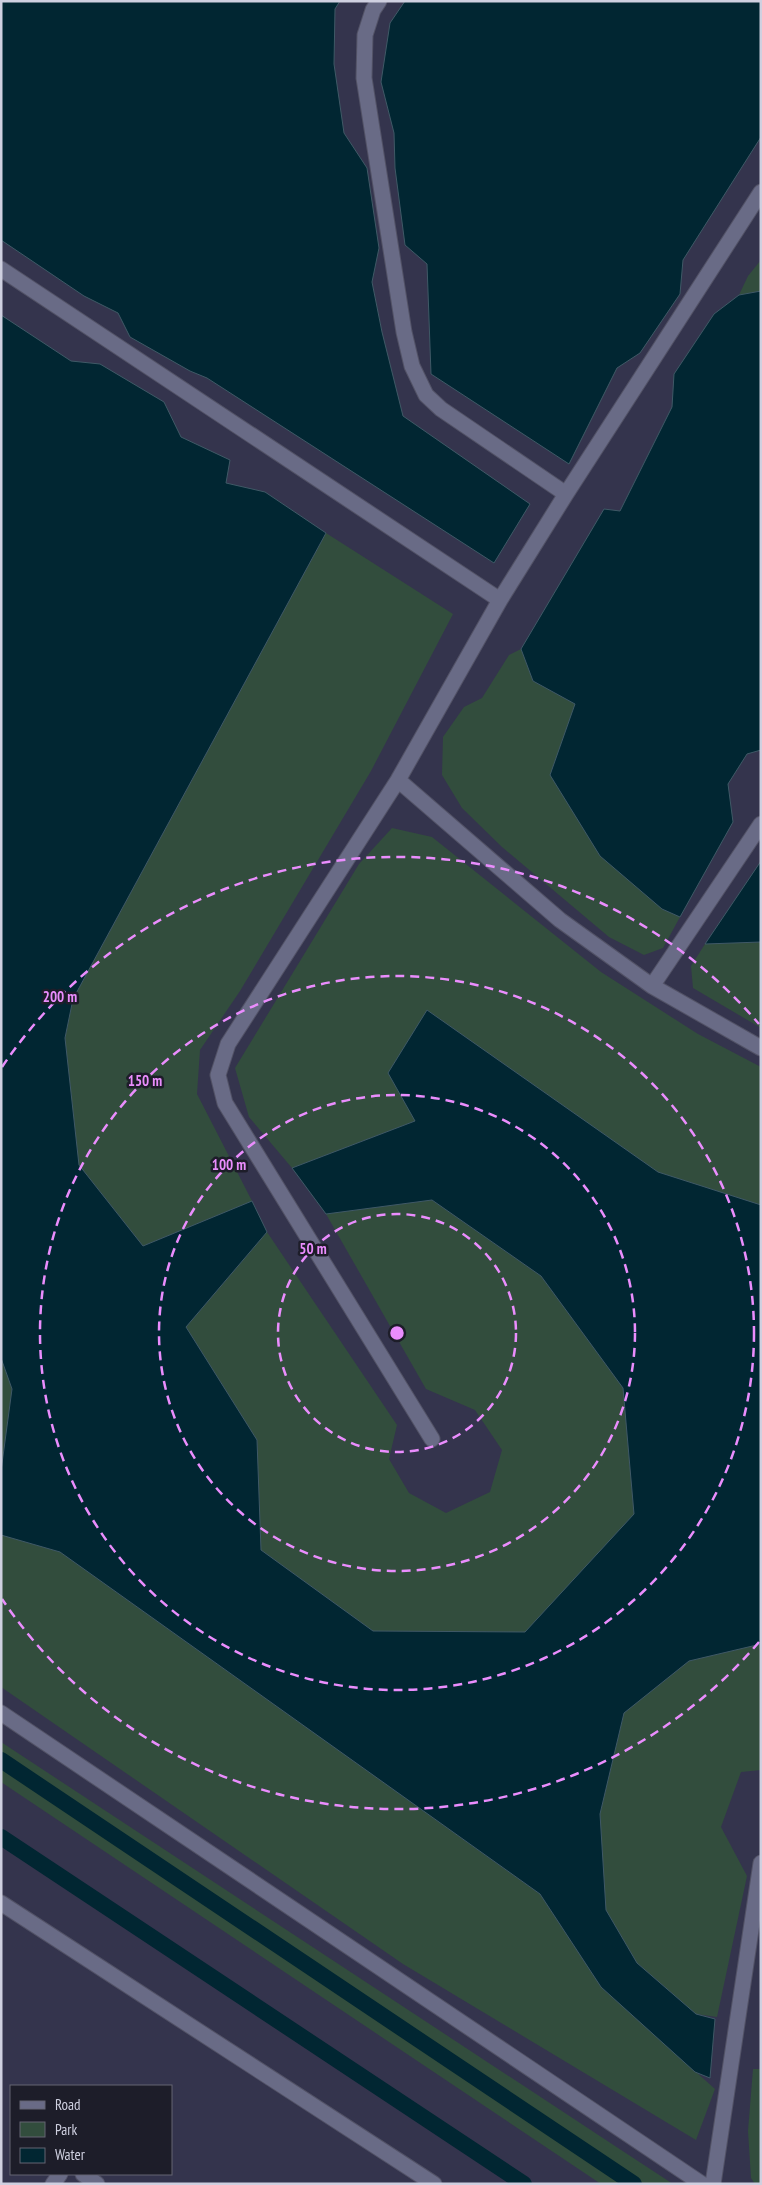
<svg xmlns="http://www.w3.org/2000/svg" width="762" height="2185" font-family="'PT Sans Narrow',sans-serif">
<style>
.green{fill:#324d3d}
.water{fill:#012632;stroke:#3f5966}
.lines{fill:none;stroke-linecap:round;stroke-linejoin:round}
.canal{stroke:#012632;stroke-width:16}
.minor-casing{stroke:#525266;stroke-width:17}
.minor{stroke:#696b86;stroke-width:15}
.ring{fill:none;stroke:#ea8dfd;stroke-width:2.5;stroke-dasharray:9 6}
.centre{fill:#ea8dfd;stroke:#1d1d29;stroke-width:2.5}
.ring-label{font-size:15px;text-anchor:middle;font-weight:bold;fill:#ea8dfd;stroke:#1d1d29;stroke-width:5;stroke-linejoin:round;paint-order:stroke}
</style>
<rect width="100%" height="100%" fill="#34344d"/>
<!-- green -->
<path class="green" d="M761,260V291L739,295L748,276Z
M326,533L453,614L371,771L240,991L200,1050L197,1094L252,1201L143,1246L79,1165L65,1038L73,999Z
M521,649L533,681L575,704L662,909L680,917L663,948L644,955L609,937L502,847L462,808L442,775L443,737L464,707L482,698L509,655Z
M392,828L432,837L601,972L698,1034L761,1067V1205L659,1173L427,1010L415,1121L292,1168L249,1117L235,1068L359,864Z
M761,942V1028L693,988L691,966L705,944Z
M432,1200L541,1276L623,1388L634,1514L526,1632L373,1631L261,1550L257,1440L186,1327L267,1232L397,1425L389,1459L409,1493L446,1513L490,1492L502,1450L475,1410L426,1389L326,1214Z
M1,1358L12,1389L1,1471Z
M1,1535L60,1552L540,1894L601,1987L715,2089L696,2140L403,1964L1,1687Z
M761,1644V1770L741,1772L721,1827L747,1876L717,2017L696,2014L637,1963L606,1910L600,1814L624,1713L689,1661Z
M1,1742L615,2146L673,2184H601L1,1782Z
M753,2069H761V2184H755L751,2178L748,2131Z"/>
<!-- water -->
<path class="water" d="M1,1H340L335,9L334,64L344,133L367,168L379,248L372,282L382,332L403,416L530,504L494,563L207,378L190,371L130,337L118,313L84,296L1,240Z
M405,1H761V137L683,260L680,294L640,353L617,368L569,464L431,374L427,264L405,245L395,168L394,133L381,82L390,23Z
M761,291V750L747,754L728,784L733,822L680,917L662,909L600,856L550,775L575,704L533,681L521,649L604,509L620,511L672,407L674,374L714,314L739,295Z
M1,315L71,361L100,364L164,402L181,437L230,460L226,483L265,492L326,533L73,999L65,1038L79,1165L143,1246L252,1201L267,1232L186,1327L257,1440L261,1550L373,1631L525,1632L634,1514L623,1388L541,1276L432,1200L326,1214L292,1168L415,1121L388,1073L427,1010L658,1172L761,1205V1644L689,1661L624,1713L600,1814L606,1910L637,1963L696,2014L715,2019L710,2078L695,2072L601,1987L540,1894L60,1552L1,1535V1471L12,1389L1,1358Z
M761,861V942L705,944Z"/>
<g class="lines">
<!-- canal -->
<path class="canal" d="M1,1760L634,2184
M1,1837L524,2184"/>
<defs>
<path id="minor" d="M379,1L373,10L365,35L364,78L404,332L412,366L426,395L441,409L566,494
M1,269L500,600
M398,780L560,920L652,986L761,1048
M652,986L761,824
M432,1439L225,1103L218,1075L228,1044L398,780L500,600L566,494L761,192
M1,1713L702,2184
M1,1903L434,2184
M83,2174L97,2184
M53,2184L60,2174
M713,2184L761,1863"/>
</defs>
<!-- minor casing -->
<use href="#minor" class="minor-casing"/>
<!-- minor -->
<use href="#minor" class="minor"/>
</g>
<!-- distance rings -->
<g class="ring">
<circle cx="397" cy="1333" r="119"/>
<circle cx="397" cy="1333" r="238"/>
<circle cx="397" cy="1333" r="357"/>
<path d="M759 1642A476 476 0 0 1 2 1599M2 1067A476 476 0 0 1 759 1024"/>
</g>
<circle cx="397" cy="1333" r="8" class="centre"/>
<g class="ring-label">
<text x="60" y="1002">200 m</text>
<text x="145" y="1086">150 m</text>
<text x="229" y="1170">100 m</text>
<text x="313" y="1254">50 m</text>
</g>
<!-- border -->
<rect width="762" height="2185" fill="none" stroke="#cfd0e0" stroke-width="5"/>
<!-- legend -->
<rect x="10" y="2085" width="162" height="90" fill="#1d1d29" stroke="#646572"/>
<rect x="20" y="2101" width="25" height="8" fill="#696b86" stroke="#646572"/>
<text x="55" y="2110" font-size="15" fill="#cfd0e0">Road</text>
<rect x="20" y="2122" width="25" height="15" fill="#324d3d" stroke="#646572"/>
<text x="55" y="2135" font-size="15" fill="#cfd0e0">Park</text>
<rect x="20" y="2148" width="25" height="15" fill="#012632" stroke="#646572"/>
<text x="55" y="2160" font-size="15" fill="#cfd0e0">Water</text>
</svg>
